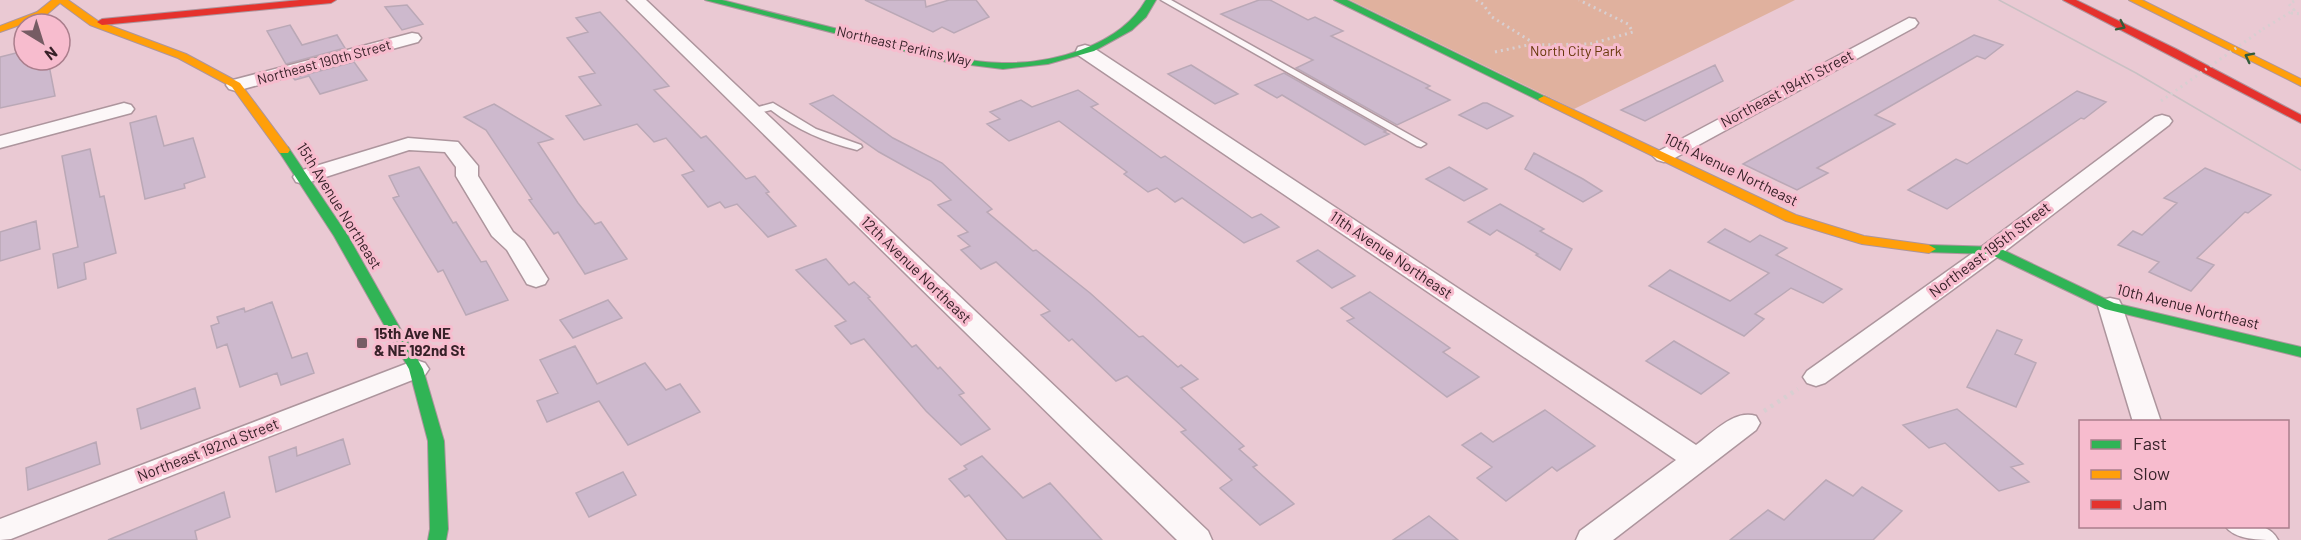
<svg xmlns="http://www.w3.org/2000/svg" width="2301" height="540" font-family="Barlow,sans-serif">
<style>
.green{fill:#e0b19e}
.building{fill:#cdb9cd;stroke:#baa8b6;stroke-width:1.5}
.lines{fill:none;stroke-linecap:round;stroke-linejoin:round}
.lane-casing{stroke:#ad959d;stroke-width:3}
.street-casing{stroke:#ad959d;stroke-width:3}
.fast-casing{stroke:#ad959d;stroke-width:2}
.slow-casing{stroke:#ad959d;stroke-width:2}
.jam-casing{stroke:#ad959d;stroke-width:2}
.path-far1{stroke:#d8cfd1;stroke-width:3;stroke-dasharray:2 4;stroke-linecap:butt}
.path{stroke:#d8cfd1;stroke-width:4.5;stroke-dasharray:3 5;stroke-linecap:butt}
.lane{fill:#fcf7f8;fill-rule:evenodd}
.street{fill:#fcf7f8;fill-rule:evenodd}
.fast{fill:#30b455;fill-rule:evenodd}
.slow{fill:#ff9f0a;fill-rule:evenodd}
.jam{fill:#e5322d;fill-rule:evenodd}
.tram{stroke:#c9c0c3;stroke-width:1.5}
.path-bridge{stroke:#d8cfd1;stroke-width:3;stroke-dasharray:2 4;stroke-linecap:butt}
.oneway{stroke:#345c3a}
.poi-dot{fill:#765c64;stroke:#f7bcce;stroke-width:2}
.labels{text-anchor:middle;stroke-width:6;stroke-linejoin:round;paint-order:stroke}
.far-street-label{font-size:14px;fill:#372128;stroke:#f7bcce}
.far-park-label{font-size:14px;fill:#67370a;stroke:#f7bcce}
.street-label{font-size:15px;fill:#372128;stroke:#f7bcce}
.poi-label{font-size:15px;font-weight:bold;fill:#372128;stroke:#f7bcce;text-anchor:start}
</style>
<rect width="100%" height="100%" fill="#eac9d3"/>
<!-- green -->
<path class="green" d="M1350,0H1795L1574,109Z"/>
<!-- building -->
<path class="building" d="M865,0H925L926,7L949,0H976L989,17L954,33L942,27L933,32Z
M1259,0H1270L1308,20L1315,17L1343,31L1331,36L1430,86L1426,88L1450,100L1397,125L1296,68L1313,60L1221,14Z
M407,5L423,24L402,30L385,7Z
M600,12L669,86L654,90L701,138L706,136L746,179L755,176L769,192L766,193L796,226L768,237L737,204L725,208L720,202L708,207L682,175L694,171L666,138L654,142L637,124L584,140L566,116L601,105L579,77L595,73L567,38L588,32L576,18Z
M290,25L302,45L337,35L345,48L286,64L267,31Z
M1974,35L2003,45L1985,59L1977,56L1875,115L1895,124L1817,168L1828,173L1797,190L1743,164Z
M24,51V60H48L55,96L0,108V57Z
M354,62L367,80L320,94L309,76L295,80L293,78Z
M1191,65L1238,94L1215,104L1168,74Z
M1715,65L1723,81L1645,121L1621,110Z
M1284,73L1386,131L1384,132L1389,134L1365,145L1282,95L1277,98L1255,85Z
M1078,90L1098,104L1091,107L1161,158L1165,156L1252,218L1261,214L1279,227L1244,243L1182,198L1175,202L1157,188L1148,192L1124,174L1127,172L1059,121L1009,141L987,124L1000,119L990,112L1021,100L1032,107Z
M2077,91L2106,102L2084,119L2081,118L1947,209L1908,190L1956,159L1967,164Z
M833,95L893,138L942,163L992,209L987,212L1033,251L1036,250L1090,293L1139,337L1143,336L1178,367L1181,365L1198,379L1181,388L1244,446L1239,449L1257,465L1253,467L1294,504L1260,525L1220,488L1232,480L1181,432L1186,430L1127,376L1116,381L1072,339L1069,341L1041,315L1050,311L996,262L981,269L961,250L970,246L958,236L968,232L938,205L951,200L931,181L879,152L810,104Z
M1483,103H1487L1513,116L1487,129L1459,115Z
M494,104L553,139L538,143L578,203L595,224L601,222L627,259L585,274L558,232L554,234L529,200L532,199L486,130L464,117Z
M156,116L164,146L193,138L205,177L184,184L185,188L145,199L130,123Z
M90,149L100,197L104,196L116,253L84,263L86,279L58,288L53,254L78,247L62,156Z
M1534,153L1583,179L1602,191L1583,202L1525,169Z
M419,167L453,223L456,222L481,262L486,261L508,300L466,315L443,270L438,272L393,198L399,196L389,176Z
M1449,167L1487,189L1464,201L1426,179Z
M2205,168L2271,195L2248,213L2245,212L2197,258L2214,265L2191,291L2149,272L2159,262L2118,245L2133,231L2142,235L2177,203L2164,198Z
M1500,204L1544,229L1540,231L1572,249L1560,270L1536,255L1538,254L1497,230L1490,235L1468,222Z
M36,221L40,249L0,261V232Z
M1725,229L1750,242L1760,235L1787,248L1776,255L1842,289L1823,303L1791,288L1755,314L1764,319L1744,336L1649,286L1670,270L1730,301L1769,273L1708,242Z
M1318,250L1355,276L1332,288L1297,261Z
M826,259L849,285L854,282L870,297L868,298L912,347L916,345L938,369L940,367L964,393L959,395L990,429L961,445L926,411L864,339L851,344L835,326L846,321L796,270Z
M1370,292L1450,348L1443,352L1479,377L1447,397L1347,321L1354,318L1341,308Z
M608,300L622,318L573,338L560,320Z
M272,302L292,358L307,353L314,373L281,385L277,373L240,387L227,344L217,348L211,326L219,323L217,317L244,308L245,312Z
M1997,330L2022,340L2015,354L2036,363L2016,407L1967,387Z
M1674,341L1729,373L1701,394L1646,361Z
M575,346L597,384L645,363L666,390L680,384L700,412L628,445L599,401L547,422L537,401L558,393L540,360Z
M195,388L200,408L141,429L137,409Z
M1957,409L2023,464L2011,467L2029,482L1999,491L1945,443L1929,448L1903,425Z
M1545,410L1595,446L1557,471L1552,467L1506,501L1477,478L1492,467L1462,445L1481,433L1493,442Z
M343,439L350,464L276,492L269,457L296,447L297,456Z
M96,442L100,464L28,490L26,468Z
M982,456L1023,498L1050,483L1102,540H1007L969,495L965,497L949,479L967,469L964,466Z
M623,472L636,495L589,517L576,493Z
M1826,480L1853,496L1862,487L1902,511L1873,540H1730L1768,510L1784,520Z
M224,492L230,517L195,531L197,540H108Z
M1429,516L1458,540H1393Z"/>
<g class="lines">
<defs>
<path id="lane" d="M1161,0H1171L1426,144L1421,147L1417,146Z
M773,103L816,129L861,145L862,147L857,150C825,142 797,130 771,110L751,115L746,112L747,110Z"/>
<path id="street" d="M627,0H646L1208,531L1212,540H1177Z
M1909,18L1915,19L1918,23L1915,27L1671,160L1664,162L1657,160L1653,156L1657,152Z
M412,33L418,34L421,38L418,42L236,91L229,89L226,85L229,81Z
M1085,45L1092,47L1696,445C1713,433 1734,409 1756,416L1760,423L1756,430L1613,540H1576L1580,531L1676,460L1078,55L1076,51L1078,47Z
M124,103L131,105L134,109L131,113L0,148V136Z
M2162,115L2169,117L2172,121L2169,125L2000,255L1825,383L1816,386L1807,383L1803,377L1807,371L1984,245L2155,117Z
M408,138L458,142L478,166V176L513,232L524,241L548,279L545,284L536,287L527,284L507,250L492,236L456,176V167L445,152L409,150L304,184L296,182L293,177L296,172Z
M2110,298L2119,300L2122,306L2161,422H2133L2098,306L2101,300Z
M416,360L425,363L429,369L425,375L11,539L0,540V519Z
M2225,526C2245,526 2268,520 2278,540C2259,540 2235,540 2225,526Z"/>
<path id="fast" d="M705,0H722C776,14 831,27 886,41C924,50 963,62 1002,63C1052,64 1120,46 1146,0H1156L1146,17L1132,30L1094,51L1048,64L1003,69L947,62Z
M1334,0H1347L1550,99L1544,102L1540,101Z
M284,146L288,147L348,236L423,369L444,441L448,529L446,540H428L430,529L428,441L409,369L334,236L278,150Z
M1929,245L1997,247L2114,303L2301,347V357L2105,309L1990,254L1924,252L1922,249Z"/>
<path id="slow" d="M52,0H68L98,21L186,54L240,83L290,150L288,153H280L232,87L178,58L90,25L60,3L45,16L0,32V26L37,12Z
M2129,0H2142L2301,79V86Z
M1544,96L1796,215L1864,236L1929,245L1936,249L1929,253L1862,244L1786,221L1540,101L1538,99Z"/>
<path id="jam" d="M300,0H336L331,3L102,25L97,22L102,19Z
M2063,0H2076L2176,49L2301,115V123Z"/>
</defs>
<!-- lane casing -->
<use href="#lane" class="lane-casing"/>
<!-- street casing -->
<use href="#street" class="street-casing"/>
<!-- fast casing -->
<use href="#fast" class="fast-casing"/>
<!-- slow casing -->
<use href="#slow" class="slow-casing"/>
<!-- jam casing -->
<use href="#jam" class="jam-casing"/>
<!-- path-far1 -->
<path class="path-far1" d="M1476,0L1483,4L1492,17L1532,42
M2291,13L2301,14
M2263,29L2294,10L2289,4L2296,0
M1495,52L1528,45L1590,44L1633,32L1628,24L1579,0"/>
<!-- path -->
<path class="path" d="M1764,411L1798,389"/>
<!-- lane -->
<use href="#lane" class="lane"/>
<!-- street -->
<use href="#street" class="street"/>
<!-- fast -->
<use href="#fast" class="fast"/>
<!-- slow -->
<use href="#slow" class="slow"/>
<!-- jam -->
<use href="#jam" class="jam"/>
<!-- tram -->
<path class="tram" d="M1999,0L2136,73L2301,170"/>
<!-- path-bridge -->
<path class="path-bridge" d="M2161,101L2263,29"/>
</g>
<!-- one-way arrows -->
<defs><path id="oneway-chevron" d="M-2-3.5L2.5 0L-2 3.5" fill="none" stroke-width="1.6" stroke-linecap="round" stroke-linejoin="round" transform="scale(1.5)"/></defs>
<g class="oneway">
<use href="#oneway-chevron" transform="translate(2121 26) rotate(26)"/>
<use href="#oneway-chevron" transform="translate(2249 57) rotate(-153)"/>
</g>
<!-- markers -->
<rect class="poi-dot" x="356" y="337" width="12" height="12" rx="3"/>
<g class="labels">
<!-- far-street labels -->
<g class="far-street-label">
<text transform="translate(904 46) rotate(13)" y="5">Northeast Perkins Way</text>
<text transform="translate(324 62) rotate(-15)" y="5">Northeast 190th Street</text>
</g>
<!-- far-park labels -->
<g class="far-park-label">
<text x="1576" y="56">North City Park</text>
</g>
<!-- street labels -->
<g class="street-label">
<text transform="translate(1787 89) rotate(-28)" y="5">Northeast 194th Street</text>
<text transform="translate(1731 170) rotate(26)" y="5">10th Avenue Northeast</text>
<text transform="translate(339 206) rotate(58)" y="5">15th Avenue Northeast</text>
<text transform="translate(1990 250) rotate(-37)" y="5">Northeast 195th Street</text>
<text transform="translate(1391 255) rotate(34)" y="5">11th Avenue Northeast</text>
<text transform="translate(916 270) rotate(44)" y="5">12th Avenue Northeast</text>
<text transform="translate(2188 307) rotate(14)" y="5">10th Avenue Northeast</text>
<text transform="translate(208 450) rotate(-21)" y="5">Northeast 192nd Street</text>
</g>
<!-- poi labels -->
<g class="poi-label">
<text x="374" y="339">15th Ave NE<tspan x="374" dy="17">&amp; NE 192nd St</tspan></text>
</g>
</g>
<!-- legend -->
<rect x="2079" y="420" width="210" height="108" fill="#f7bcce" stroke="#aa7e8c" stroke-width="1.5"/>
<rect x="2091" y="440" width="30" height="9" fill="#30b455" stroke="#aa7e8c" stroke-width="1.5"/>
<text x="2133" y="450" font-size="18" fill="#372128">Fast</text>
<rect x="2091" y="470" width="30" height="9" fill="#ff9f0a" stroke="#aa7e8c" stroke-width="1.5"/>
<text x="2133" y="480" font-size="18" fill="#372128">Slow</text>
<rect x="2091" y="500" width="30" height="9" fill="#e5322d" stroke="#aa7e8c" stroke-width="1.5"/>
<text x="2133" y="510" font-size="18" fill="#372128">Jam</text>
<!-- north arrow -->
<g transform="translate(42 42) rotate(142)"><circle r="28" fill="#f7bcce" stroke="#aa7e8c" stroke-width="1.5"/>
<path d="M0-4.5L10 22L0 15L-10 22Z" fill="#765c64"/>
<text y="-9" font-size="16" font-weight="bold" text-anchor="middle" fill="#372128">N</text>
</g>
</svg>
